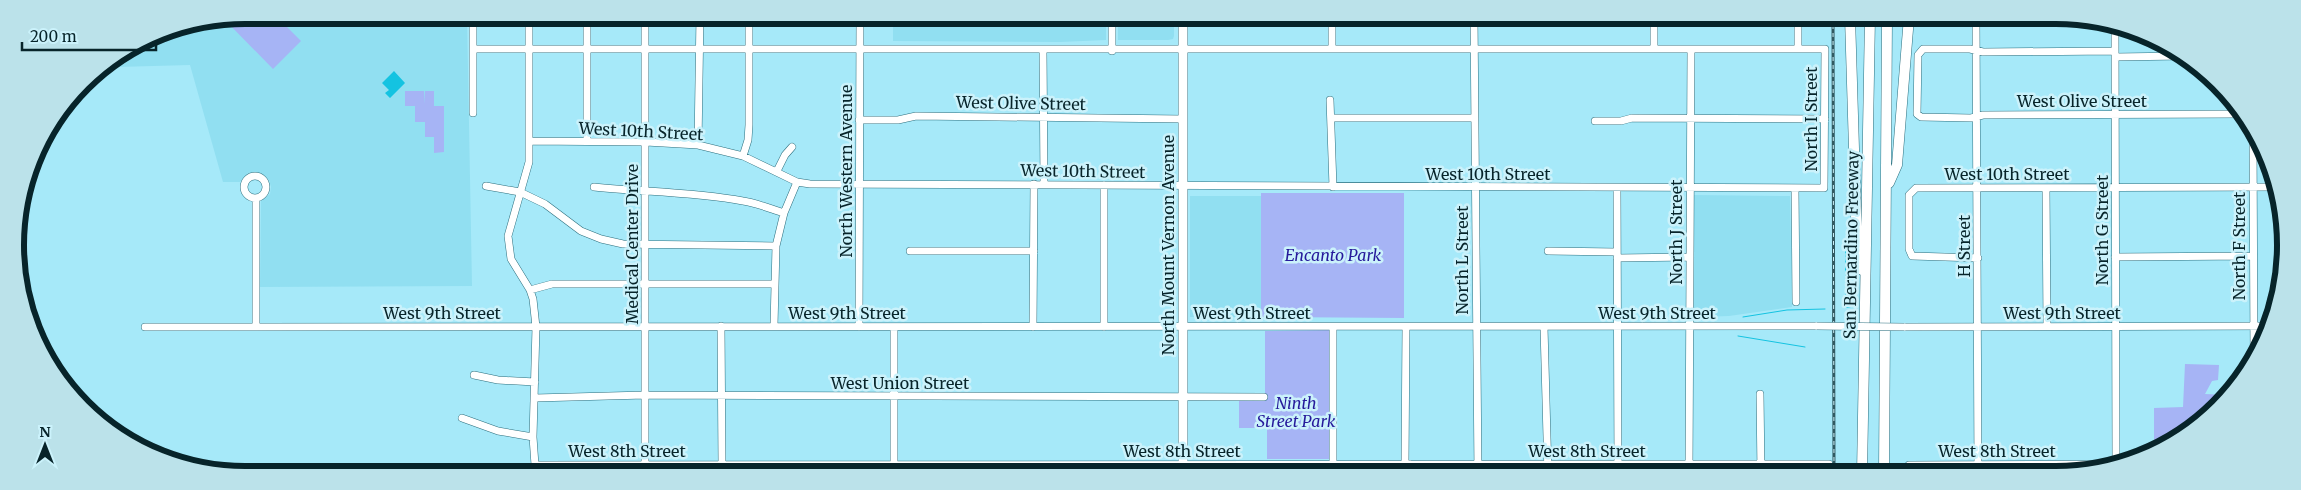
<svg xmlns="http://www.w3.org/2000/svg" width="2301" height="490" font-family="Merriweather,serif">
<style>
.built{fill:#91dff1}
.green{fill:#a6b4f5}
.water{fill:#14c3e1}
.lines{fill:none;stroke-linecap:round;stroke-linejoin:round}
.stream{stroke:#14c3e1;stroke-width:1}
.minor-casing{stroke:#2c6f7e;stroke-width:8}
.major-casing{stroke:#2c6f7e;stroke-width:10}
.highway-casing{stroke:#2c6f7e;stroke-width:11}
.minor{stroke:#fff;stroke-width:7}
.major{stroke:#fff;stroke-width:9}
.highway{stroke:#fff;stroke-width:10}
.rail-casing{stroke:#315961;stroke-width:3}
.rail{stroke:#cbf2fb;stroke-width:1;stroke-dasharray:4;stroke-linecap:butt}
.minor-bridge-casing{stroke:#2c6f7e;stroke-width:8;stroke-linecap:butt}
.minor-bridge{stroke:#fff;stroke-width:7}
.labels{text-anchor:middle;stroke-width:5;stroke-linejoin:round;paint-order:stroke}
.street-label{font-size:16px;fill:#07242a;stroke:#cbf2fb}
.park-label{font-size:16px;font-style:italic;fill:#261a9b;stroke:#cbf2fb}
.rim{fill:none;stroke:#07242a;stroke-width:6}
</style>
<rect width="100%" height="100%" fill="#a6e9f9"/>
<!-- built -->
<path class="built" d="M245,15H467L472,286L260,287L261,201L270,194L271,187L269,180L264,175L255,172L248,173L240,182H223L190,65L117,67L115,61L157,32Z
M893,16H1106V40L1060,42L893,41Z
M1118,16H1174V36L1173,39L1168,40H1118Z
M1693,195L1790,196L1792,307L1729,316L1699,317L1694,313Z
M1190,196H1261V317H1190Z"/>
<!-- green -->
<path class="green" d="M245,15H275L301,41L273,69L224,19Z
M405,91H424V104L425,91H434V106H444V152L434,153V137H425V122H415V106H405Z
M1261,193H1404V318L1261,317Z
M1329,330L1330,459H1267V428H1239V400H1265V331Z
M2185,364L2219,365L2218,380L2212,381L2205,394L2228,395L2218,408L2154,451V408L2183,407Z
M893,468H963V474H893Z"/>
<!-- water -->
<path class="water" d="M394,71L405,83L390,98L385,93L389,90L382,83Z
M1850,248L1851,307L1845,308V249Z"/>
<g class="lines">
<!-- stream -->
<path class="stream" d="M1743,317L1787,310L1825,309
M1738,336L1805,347"/>
<defs>
<path id="minor" d="M473,15V113
M529,15V162L508,236L511,259L530,290L533,299L536,327L533,437L535,465L533,473
M587,15V141
M1474,16L1478,474
M1654,16V49
M1798,17V49
M1976,17L1978,474
M2115,27L2116,464
M1332,48V16
M473,49H1825L1824,188L810,184L797,182L743,156L698,145L646,142L530,141
M1043,50L1044,184
M1112,51V16
M2115,51L1983,52L1970,49H1923L1918,55L1917,114L1921,117L1971,118L1983,115L2243,114
M2115,57L2183,56
M1330,100L1333,187
M1331,118H1475
M859,120H898L916,116L1183,119
M1595,121H1621L1632,118L1825,119
M2253,134L2254,359
M698,145L700,15
M743,156L748,140L749,125V16
M777,171L785,155L792,147
M244 187a11 11 0 1 1 22 0a11 11 0 1 1-22 0Z
M486,186L520,192L545,204L581,231L601,239L623,244L776,246
M594,187C644,192 694,192 743,201C757,203 771,209 784,213
M1617,188L1618,474
M1795,188L1796,302
M2046,188L2047,326
M910,251H1034
M1548,251L1617,252
M2115,257L2253,256
M1617,258L1690,257
M1978,258L1912,256L1909,249V195L1916,188L2278,187
M530,290L552,284H775
M256,326V198
M721,326L722,465
M774,326L776,246L784,213L797,182
M145,327L1817,326
M859,327L860,16
M894,327V465
M1033,327L1034,184
M1104,327V185
M1333,327V464
M1544,327L1548,474
M1904,327L2269,326
M474,375L498,380L535,382
M1760,394L1761,474
M535,398L645,395L1264,397
M462,418L498,431L533,437
M1405,464L1406,327
M1410,464V474
M535,465L1829,464
M645,473V15
M1689,474L1691,50
M1909,474V465L2115,464"/>
<path id="major" d="M1183,474V16"/>
<path id="highway" d="M1850,17L1857,248L1862,270
M1889,183L1897,165L1909,17
M1862,474L1870,17
M1884,474L1887,17"/>
</defs>
<!-- minor casing -->
<use href="#minor" class="minor-casing"/>
<!-- major casing -->
<use href="#major" class="major-casing"/>
<!-- highway casing -->
<use href="#highway" class="highway-casing"/>
<!-- minor -->
<use href="#minor" class="minor"/>
<!-- major -->
<use href="#major" class="major"/>
<!-- highway -->
<use href="#highway" class="highway"/>
<defs>
<path id="rail" d="M1833,17L1834,474"/>
</defs>
<!-- rail casing -->
<use href="#rail" class="rail-casing"/>
<!-- rail -->
<use href="#rail" class="rail"/>
<defs>
<path id="minor-bridge" d="M1817,326L1904,327"/>
</defs>
<!-- minor-bridge casing -->
<use href="#minor-bridge" class="minor-bridge-casing"/>
<!-- minor-bridge -->
<use href="#minor-bridge" class="minor-bridge"/>
</g>
<g class="labels">
<!-- street labels -->
<g class="street-label">
<text x="2082" y="107">West Olive Street</text>
<text transform="translate(1021 103) rotate(1)" y="6">West Olive Street</text>
<text transform="translate(1811 119) rotate(-90)" y="6">North I Street</text>
<text transform="translate(641 131) rotate(3)" y="6">West 10th Street</text>
<text transform="translate(846 171) rotate(-90)" y="6">North Western Avenue</text>
<text transform="translate(1083 171) rotate(1)" y="6">West 10th Street</text>
<text x="1488" y="180">West 10th Street</text>
<text x="2007" y="180">West 10th Street</text>
<text transform="translate(2102 230) rotate(-90)" y="6">North G Street</text>
<text transform="translate(1676 232) rotate(-90)" y="6">North J Street</text>
<text transform="translate(632 244) rotate(-90)" y="6">Medical Center Drive</text>
<text transform="translate(1168 245) rotate(-90)" y="6">North Mount Vernon Avenue</text>
<text transform="translate(1851 245) rotate(-89)" y="6">San Bernardino Freeway</text>
<text transform="translate(1964 246) rotate(-90)" y="6">H Street</text>
<text transform="translate(2239 246) rotate(-90)" y="6">North F Street</text>
<text transform="translate(1462 260) rotate(-90)" y="6">North L Street</text>
<text x="442" y="319">West 9th Street</text>
<text x="847" y="319">West 9th Street</text>
<text x="1252" y="319">West 9th Street</text>
<text x="1657" y="319">West 9th Street</text>
<text x="2062" y="319">West 9th Street</text>
<text x="900" y="389">West Union Street</text>
<text x="627" y="457">West 8th Street</text>
<text x="1182" y="457">West 8th Street</text>
<text x="1587" y="457">West 8th Street</text>
<text x="1997" y="457">West 8th Street</text>
</g>
<!-- park labels -->
<g class="park-label">
<text x="1333" y="261">Encanto Park</text>
<text x="1296" y="409">Ninth<tspan x="1296" dy="18">Street Park</tspan></text>
</g>
</g>
<!-- crop -->
<path d="M0 0H2301V490H0ZM245 24H2056A221 221 0 0 1 2277 245V245A221 221 0 0 1 2056 466H245A221 221 0 0 1 24 245V245A221 221 0 0 1 245 24Z" fill="#bbe2ea" fill-rule="evenodd"/>
<path class="rim" d="M245 24H2056A221 221 0 0 1 2277 245V245A221 221 0 0 1 2056 466H245A221 221 0 0 1 24 245V245A221 221 0 0 1 245 24Z"/>
<!-- north arrow -->
<g transform="translate(45 445)" stroke="#cbf2fb" stroke-width="4" paint-order="stroke">
<path d="M0-4L9 19L0 12L-9 19Z" fill="#07242a"/>
<text y="-8" font-size="14" font-weight="bold" text-anchor="middle" fill="#07242a">N</text>
</g>
<!-- scale -->
<path d="M22 42v8h134v-8" fill="none" stroke="#07242a" stroke-width="2.5"/>
<text x="30" y="42" font-size="15" fill="#07242a" stroke="#cbf2fb" stroke-width="4" paint-order="stroke">200 m</text>
</svg>
